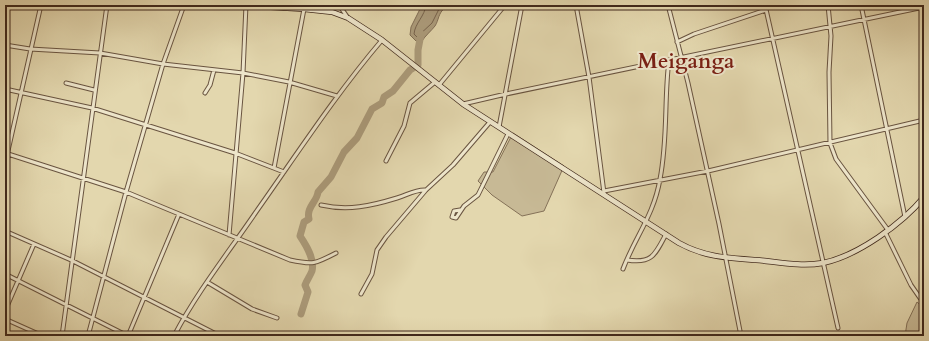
<svg xmlns="http://www.w3.org/2000/svg" width="929" height="341" font-family="Cardo,serif">
<style>
.green{fill:#c7b995;stroke:#847158}
.water{fill:#ac9c7c;stroke:#816e56}
.lines{fill:none;stroke-linecap:round;stroke-linejoin:round}
.shore{stroke:#76624c;stroke-width:1}
.river{stroke:#ac9c7c;stroke-width:7}
.street-casing{stroke:#695440;stroke-width:5}
.secondary-casing{stroke:#40291c;stroke-width:6}
.street{stroke:#ede5ca;stroke-width:3}
.secondary{stroke:#ede5ca;stroke-width:4.5}
.labels{text-anchor:middle;stroke-width:4;stroke-linejoin:round;paint-order:stroke}
.town-label{font-size:21px;font-weight:bold;fill:#7a1f14;stroke:#ede5ca}
</style>
<rect width="100%" height="100%" fill="#e3d7ae"/>
<filter id="stains"><feTurbulence type="fractalNoise" baseFrequency=".005" numOctaves="4"/><feColorMatrix values="0 0 0 0 .2 0 0 0 0 .09 0 0 0 0 .02 0 0 0 .5 -.17"/></filter>
<radialGradient id="worn" r=".72"><stop offset=".6" stop-color="#630" stop-opacity="0"/><stop offset="1" stop-color="#630" stop-opacity=".3"/></radialGradient>
<!-- green -->
<path class="green" d="M513,133L564,166L544,211L522,216L492,195L478,181L484,172H493Z
M917,302L924,308V336H905L907,323Z"/>
<!-- water -->
<path class="water" d="M422,5H444L445,8C438,13 439,20 435,26C432,30 425,36 422,41H416L410,35L411,27Z"/>
<g class="lines">
<!-- shore -->
<path class="shore" d="M426,5C425,16 415,23 414,34L417,37L432,23L441,5"/>
<!-- river -->
<path class="river" d="M301,314L308,292L305,285C307,280 310,276 312,271C315,259 306,245 300,236L304,222L309,219C306,207 317,202 318,192L331,177L344,152L357,138L372,109L382,103L384,97L393,91L410,70L418,65V50L421,34"/>
<defs>
<path id="street" d="M339,5L348,18
M576,5L589,77L604,193
M668,5L688,83L719,224L741,336
M765,5L838,328
M828,5L831,36L829,72L830,143L836,159L888,230
M861,5L905,217
M677,42L694,34L766,10
M5,45L30,49L100,53L163,64L243,73L289,82L337,96
M66,83L94,90
M439,85L505,5
M5,89L92,108L235,153L284,172
M205,93L210,85L214,70
M463,104L506,94L924,7
M499,127L522,5
M5,153L126,192L290,260C313,265 315,264 336,253
M386,161L404,126L410,103L435,82
M5,164L41,5
M274,168L304,9
M604,191L708,171L924,120
M321,205C348,211 371,206 397,198C407,195 416,189 426,190
M460,210L454,211L452,217L456,218L464,206L478,195L508,134
M5,231L71,260L220,336
M885,232L911,285L920,298L924,302
M229,235L243,73L246,5
M627,260C652,264 655,255 666,234
M623,269C635,237 654,215 660,179C668,139 664,99 669,60
M5,274L128,336
M207,282L252,309L277,318
M361,294L372,274L377,250L386,237L426,190L453,165L490,122
M5,311L34,244
M5,319L43,336
M62,336L107,5
M88,336L126,192L163,64L184,5
M128,336L179,214
M174,336C197,292 228,253 256,212C297,154 336,94 382,40"/>
<path id="secondary" d="M240,5L304,9L332,12L348,18L382,40L463,104L679,243C704,257 728,258 756,260C778,262 801,267 823,263C857,256 902,224 924,197"/>
</defs>
<!-- street casing -->
<use href="#street" class="street-casing"/>
<!-- secondary casing -->
<use href="#secondary" class="secondary-casing"/>
<!-- street -->
<use href="#street" class="street"/>
<!-- secondary -->
<use href="#secondary" class="secondary"/>
</g>
<g class="labels">
<!-- town labels -->
<g class="town-label">
<text x="686" y="68">Meiganga</text>
</g>
</g>
<!-- margin -->
<rect width="929" height="341" fill="none" stroke="#e3d7ae" stroke-width="20"/>
<rect x="6" y="6" width="917" height="329" fill="none" stroke="#40291c" stroke-width="2"/>
<rect x="10" y="10" width="909" height="321" fill="none" stroke="#40291c"/>
<rect width="100%" height="100%" filter="url(#stains)"/>
<rect width="100%" height="100%" fill="url(#worn)"/>
</svg>
